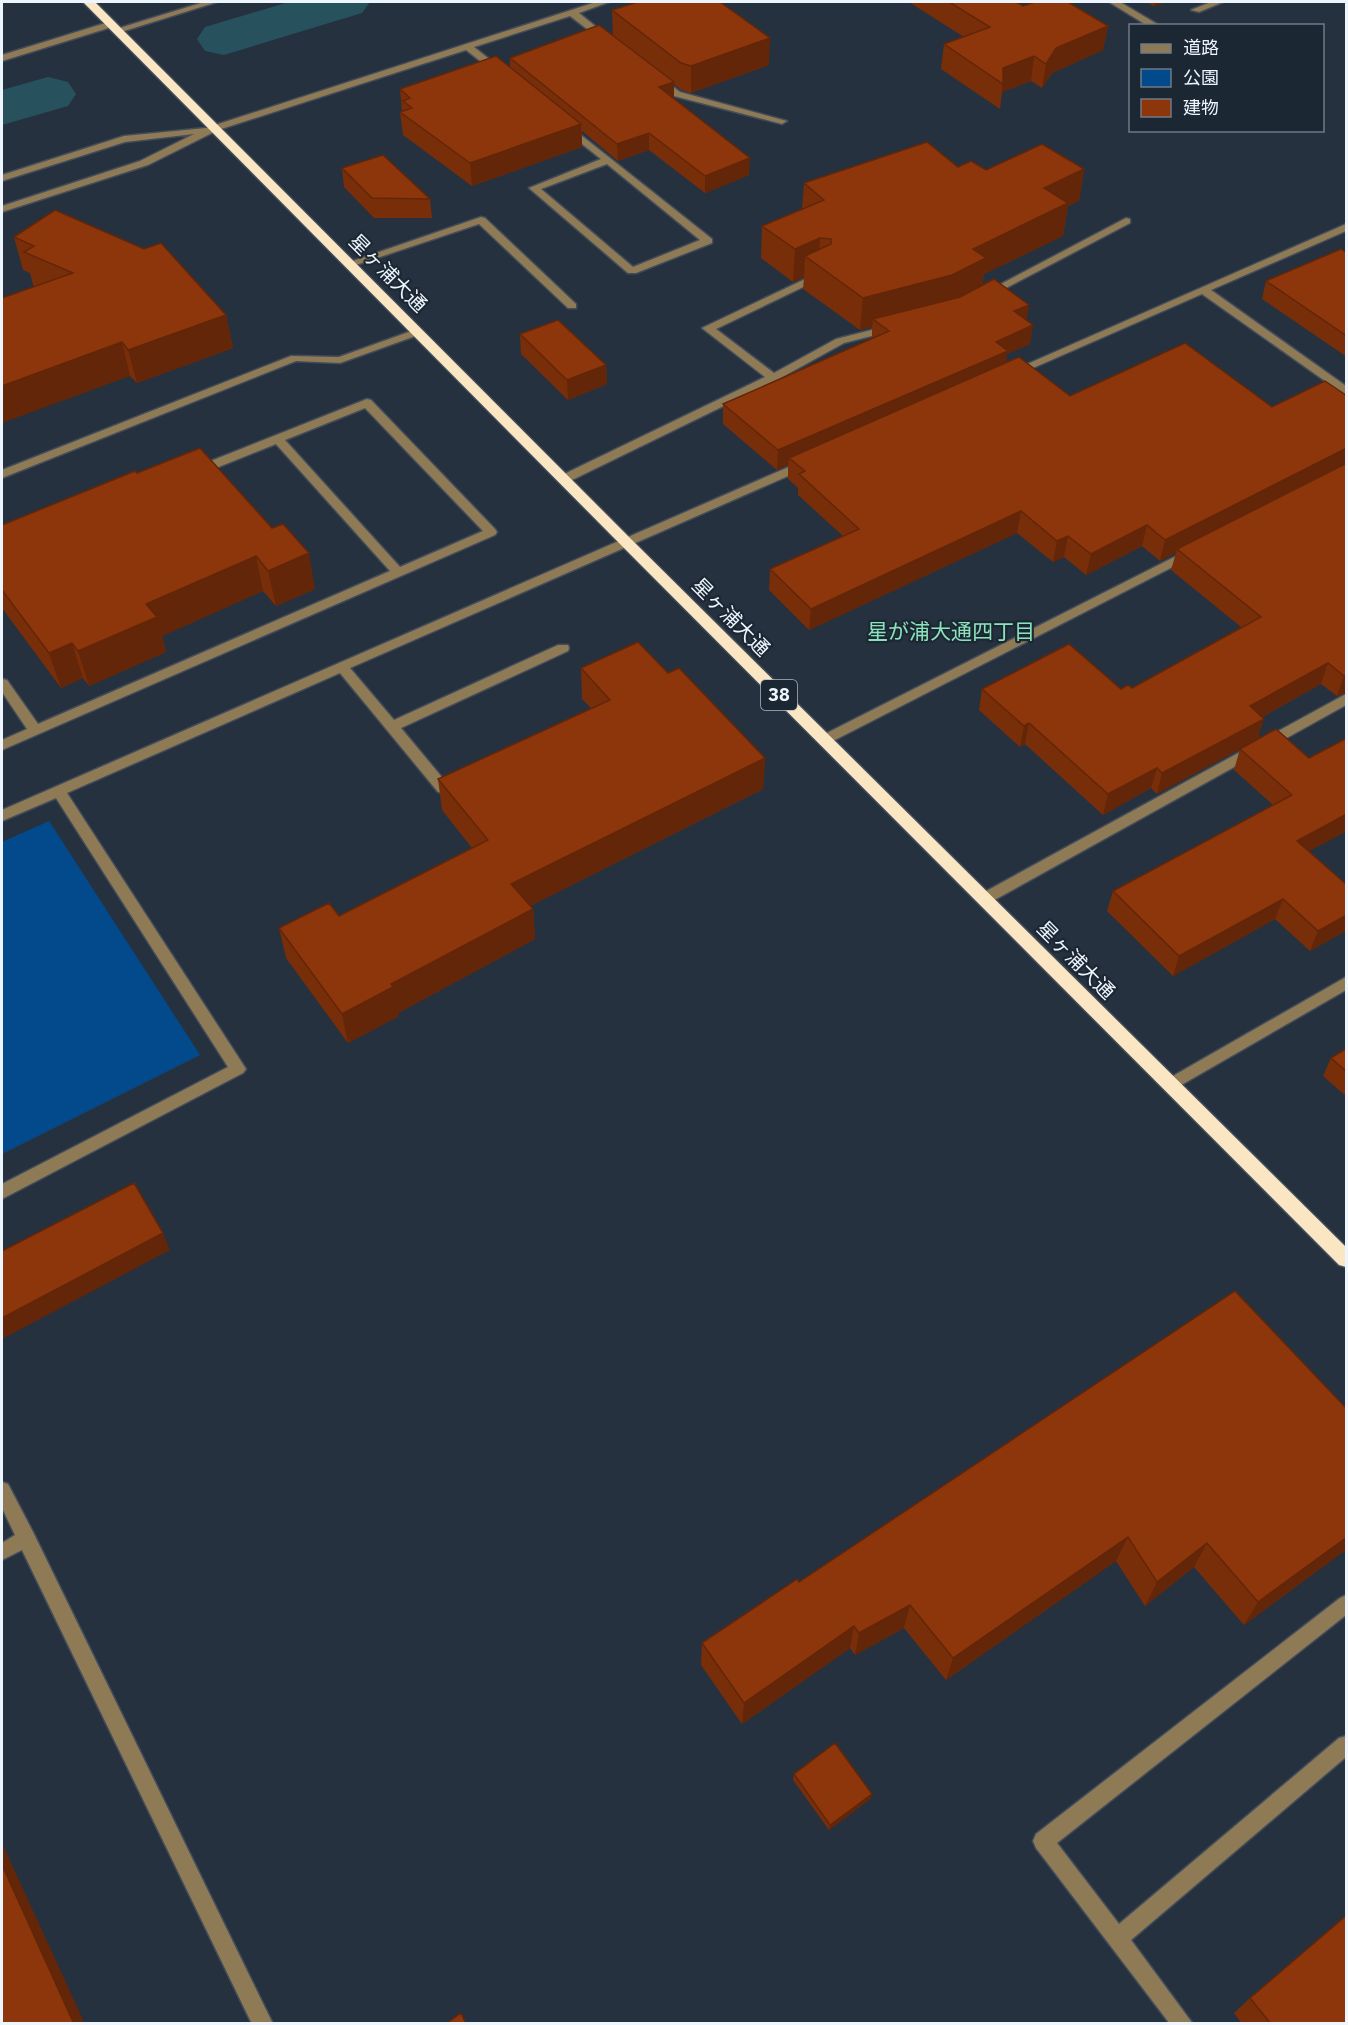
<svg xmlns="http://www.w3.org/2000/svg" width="1348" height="2025" font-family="'IBM Plex Sans','Noto Sans JP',sans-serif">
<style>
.green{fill:#024a8c}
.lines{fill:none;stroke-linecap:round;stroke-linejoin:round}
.river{fill:#27525d;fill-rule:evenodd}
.minor-casing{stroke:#424c5a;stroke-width:3}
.highway-casing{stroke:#424c5a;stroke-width:3}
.minor{fill:#8f7a56;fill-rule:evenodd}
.highway{fill:#fae6c3;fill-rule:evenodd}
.wall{fill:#792e0a}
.shaded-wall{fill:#632608}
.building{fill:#8d360c;stroke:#632608;stroke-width:1.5}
.labels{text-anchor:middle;stroke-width:4.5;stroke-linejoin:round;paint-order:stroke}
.shield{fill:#1c2734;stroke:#aeb7c1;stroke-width:1.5}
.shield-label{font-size:18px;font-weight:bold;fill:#edf5fe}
.street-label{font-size:20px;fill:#edf5fe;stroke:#1c2734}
.neighbourhood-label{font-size:21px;fill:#8ce2bb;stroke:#1c2734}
</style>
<rect width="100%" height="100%" fill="#26313f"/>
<!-- green -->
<path class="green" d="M49,821L200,1055L2,1154V842Z"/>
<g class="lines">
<!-- river -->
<path class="river" d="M289,2H370L362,13L224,55L205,51L197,39L205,27Z
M48,77L68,82L76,94L68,106L2,125V90Z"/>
<defs>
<path id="minor" d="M204,2H217L121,32L113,30Z
M596,2H609L579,13L610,38V42H604L570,16L474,47L503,70V74H497L466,50L218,130L148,165L2,212V206L140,161L194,134L125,142L2,181V175L124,136L206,128Z
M1109,2H1120L1157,24L1148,26Z
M1211,2H1223L1199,12L1191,10Z
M112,21L115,22V26L2,61V55Z
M656,78H662L680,92L787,121L782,124L674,96L656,82Z
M567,124L712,239V243L636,273H628L529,188L601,159L563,129V125ZM607,164L700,240L633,267L541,189Z
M481,217L485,218L576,304V308H568L479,224L353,266H345L344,264Z
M1126,218L1130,219V223L991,296H983L982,294Z
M1346,224V231L1211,290L1346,386V394L1342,393L1202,294L1017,375L1013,376L1007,373Z
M820,272L824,273V277L716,329L774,373L836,339L891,325L895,326V330L844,343L777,380L568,482H560V476L765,377L702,328Z
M417,329L423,332L421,334L340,363L296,361L2,478V470L291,356L339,357Z
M367,399L371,400L495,529L497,532L495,535L2,750V740L27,729L2,692V679L7,680L38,724L390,571L276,444L201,474L197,475L191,471L193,468ZM365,408L483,531L400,567L285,440Z
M807,459L811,460V466L350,668L394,720L558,645H568L569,648L568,651L401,728L445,781L455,777L460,778L462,782C458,789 446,794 438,792L340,673L67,793L246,1069L243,1073L2,1199V1184L228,1067L56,798L2,821V810Z
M1192,548L1196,549L1198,552L1196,555L829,743L824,745L817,740L819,737Z
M1346,694V705L989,903H979L977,899L979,895Z
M1346,977V990L1176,1088L1171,1090L1166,1088L1163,1084L1166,1080Z
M2,1482L8,1484L33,1532L273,2024H252L22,1550L2,1560V1543L15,1535L2,1508Z
M1346,1595V1615L1057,1843L1119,1924L1339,1738L1346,1736V1757L1131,1940L1193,2024H1170L1036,1848L1033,1841L1036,1834L1340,1598Z"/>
<path id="highway" d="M83,2H95L631,539L1346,1247V1267L1339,1265L621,545Z"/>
</defs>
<!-- minor casing -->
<use href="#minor" class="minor-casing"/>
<!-- highway casing -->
<use href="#highway" class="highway-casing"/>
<!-- minor -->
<use href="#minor" class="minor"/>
<!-- highway -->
<use href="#highway" class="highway"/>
</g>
<!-- wall -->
<path class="wall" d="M909,2H1016L1023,6L1108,26L1103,50L1052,73L1042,88L1031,81L1002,92L1000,109L941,69L944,44L964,37Z
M1146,2H1166L1154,6Z
M612,10L769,65L691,93L681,90L674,84L673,99L749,175L705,193L649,150L618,161L582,131V147L472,186L403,135L400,112L402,111L400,89L510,67V58L613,36Z
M958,167L986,170L1084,169L1079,201L1068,206L1063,236L984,274L982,285L1026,320L1030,344L1007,354L1006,363L1070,396L1272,407L1325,381L1347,693L1337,696L1321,684L1262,717L1258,740L1309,758L1347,738V831L1309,851L1347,885V930L1310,951L1275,919L1173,976L1107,911L1113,891L1273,805L1234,770L1240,749L1242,748L1157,794L1151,788L1103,815L1025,744L1020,747L979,710L982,689L1132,688L1241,627L1171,570L1176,553L1160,561L1142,546L1086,575L1064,557L1053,562L1017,533L809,630L769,590L770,569L843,536L798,495V488L788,479V465L777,470L723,424V404L872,339V327L860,330L803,289L804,277L793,282L761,258L762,226L802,209L804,183Z
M342,168L430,199L432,218H374L344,187Z
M14,237L226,315L233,348L137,383L130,376L33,285L30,273L23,270Z
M1347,253V357L1262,299L1266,281Z
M520,334L606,365L607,384L568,400L521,354Z
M137,473L272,528L315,589L276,606L263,591L162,636L166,652L89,686L83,678L61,688L2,608V525Z
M581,668L668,673L765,758L763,789L530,906L533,909L535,939L398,1013L399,1016L348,1043L286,958L279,928L339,916L472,848L442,810L438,779L591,708L582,699Z
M1347,1048V1097L1323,1076L1331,1058Z
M1347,1409V1549L1244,1625L1194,1567L1145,1606L1116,1561L946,1680L904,1628L855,1655L850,1648L742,1724L701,1665L702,1643L799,1582Z
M794,1774L872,1794L870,1799L829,1830L793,1780Z
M1250,1998L1347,2024H1242L1234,2013Z"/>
<!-- shaded-wall -->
<path class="shaded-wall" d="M1155,2H1166L1154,6Z
M1108,26L1103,50L1052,73L1042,88L1046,64L1056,48Z
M770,38L769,65L691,93V66Z
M1034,56L1031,81L1002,92L1003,68Z
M674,82V98L659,104V87Z
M581,124L582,147L472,186L470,163Z
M649,133V150L618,161L617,144Z
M750,158L749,175L705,193V176Z
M1084,169L1079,201L1068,206L1063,236L984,274L981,291L948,308L873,319L872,327L860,330L863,298L973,249L1044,188Z
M820,238L818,266L805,256L804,277L793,282L795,249Z
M1029,305L1026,324L1014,311Z
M226,315L233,348L137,383L128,350Z
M1033,325L1030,344L1007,354L1005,370L789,458L788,465L777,470L778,450L996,342Z
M122,342L130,376L2,423V386Z
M606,365L607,384L568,400L567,380Z
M1347,448V462L1177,549L1176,553L1160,561L1165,540Z
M1021,511L1017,533L809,630L811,609Z
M1147,525L1142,546L1086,575L1091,554Z
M1068,536L1064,557L1053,562L1057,541Z
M309,553L315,589L276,606L268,571Z
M256,556L263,591L162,636L166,652L89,686L78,651L146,604Z
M72,643L83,678L61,688L49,653Z
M1328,663L1321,684L1243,727L1250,706Z
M1347,675V693L1337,696L1344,676Z
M1264,719L1257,740L1157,794L1162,773Z
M1029,723L1025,744L1020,747L1024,726Z
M765,758L763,789L514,914L511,884Z
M1157,768L1151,788L1103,815L1108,794Z
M1347,814V831L1290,861L1297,841Z
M1283,899L1275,919L1173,976L1179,956Z
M533,909L535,939L398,1013L399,1016L348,1043L342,1014L391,984Z
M1347,915V930L1310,951L1318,931Z
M163,1233L170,1250L2,1339V1318Z
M1128,1537L1116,1561L946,1680L953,1658Z
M1347,1537V1549L1244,1625L1258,1602Z
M1207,1543L1194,1567L1145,1606L1157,1582Z
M910,1605L904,1628L855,1655L859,1633Z
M854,1626L850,1648L742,1724L744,1703Z
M872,1794L870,1799L829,1830L830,1825Z
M2,1843L85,2024H74L2,1865Z"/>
<!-- building -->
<path class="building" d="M638,2H720L770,38L691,66L681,63L612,10Z
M949,2H1016L1023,6L1035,2H1068L1108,26L1056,48L1046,64L1034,56L1003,68V84L944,44L990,27Z
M599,25L674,82L659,87L750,158L705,176L649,133L617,144L510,58Z
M496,56L581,124L470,163L400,112L412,108L403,101L410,98L400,89Z
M927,142L958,167L971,161L986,170L1042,144L1084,169L1044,188L1068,203L973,249L986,258L952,275L863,298L805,256L831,244V239L820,238L795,249L762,226L824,200L804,183Z
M383,155L430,199L372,198L342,168Z
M55,210L144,249L161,243L226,315L128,350L122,342L2,386V298L73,273L24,252L34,246L14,237Z
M1341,249L1347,253V336L1266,281Z
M994,279L1029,305L1014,311L1033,325L996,342L1008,351L778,450L723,404L889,331L873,319L960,297Z
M558,320L606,365L567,380L520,334Z
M1185,343L1272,407L1325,381L1347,396V448L1165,540L1147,525L1091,554L1068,536L1057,541L1021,511L811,609L770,569L859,529L799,474L805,471L789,458L1019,357L1070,396Z
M200,448L272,528L283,524L309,553L268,571L256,556L146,604L157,617L78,651L72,643L49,653L2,590V525L135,471L137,473Z
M1347,463V675L1344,676L1328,663L1250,706L1264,719L1162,773L1157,768L1108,794L1029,723L1024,726L982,689L1069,644L1121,689L1128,685L1132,688L1261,617L1177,549Z
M638,642L668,673L679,668L765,758L511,884L533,909L391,984L393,987L342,1014L279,928L329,903L339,916L488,840L438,779L610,700L581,668Z
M1276,729L1309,758L1347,738V814L1297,841L1347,885V915L1318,931L1283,899L1179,956L1113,891L1292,795L1240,749Z
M1347,1048V1072L1331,1058Z
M134,1183L163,1233L2,1318V1251Z
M1235,1291L1347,1409V1537L1258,1602L1207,1543L1157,1582L1128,1537L953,1658L910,1605L859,1633L854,1626L744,1703L702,1643L797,1579L799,1582Z
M835,1743L872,1794L830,1825L794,1774Z
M2,1865L74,2024H2Z
M1347,1915V2024H1271L1250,1998Z
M461,2013L466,2024H446Z"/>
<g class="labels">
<!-- shield labels -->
<rect class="shield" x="761" y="680" width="36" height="30" rx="4.5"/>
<g class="shield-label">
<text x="779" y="701">38</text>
</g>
<!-- street labels -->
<g class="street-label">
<text transform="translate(388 273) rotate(45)" y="7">星ヶ浦大通</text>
<text transform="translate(731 617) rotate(45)" y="7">星ヶ浦大通</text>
<text transform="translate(1076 960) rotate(45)" y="7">星ヶ浦大通</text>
</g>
<!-- neighbourhood labels -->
<g class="neighbourhood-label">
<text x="951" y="639">星が浦大通四丁目</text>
</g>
</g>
<!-- border -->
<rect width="1348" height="2025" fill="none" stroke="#edf5fe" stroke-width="6"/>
<!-- legend -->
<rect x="1129" y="24" width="195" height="108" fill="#1c2734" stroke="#707985" stroke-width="1.5"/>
<rect x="1141" y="44" width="30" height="9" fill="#8f7a56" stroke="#707985" stroke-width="1.5"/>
<text x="1183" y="54" font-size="18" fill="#edf5fe">道路</text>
<rect x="1141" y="69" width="30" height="18" fill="#024a8c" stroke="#707985" stroke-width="1.5"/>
<text x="1183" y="84" font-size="18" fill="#edf5fe">公園</text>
<rect x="1141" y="99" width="30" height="18" fill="#8d360c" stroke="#707985" stroke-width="1.5"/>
<text x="1183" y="114" font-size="18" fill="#edf5fe">建物</text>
</svg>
